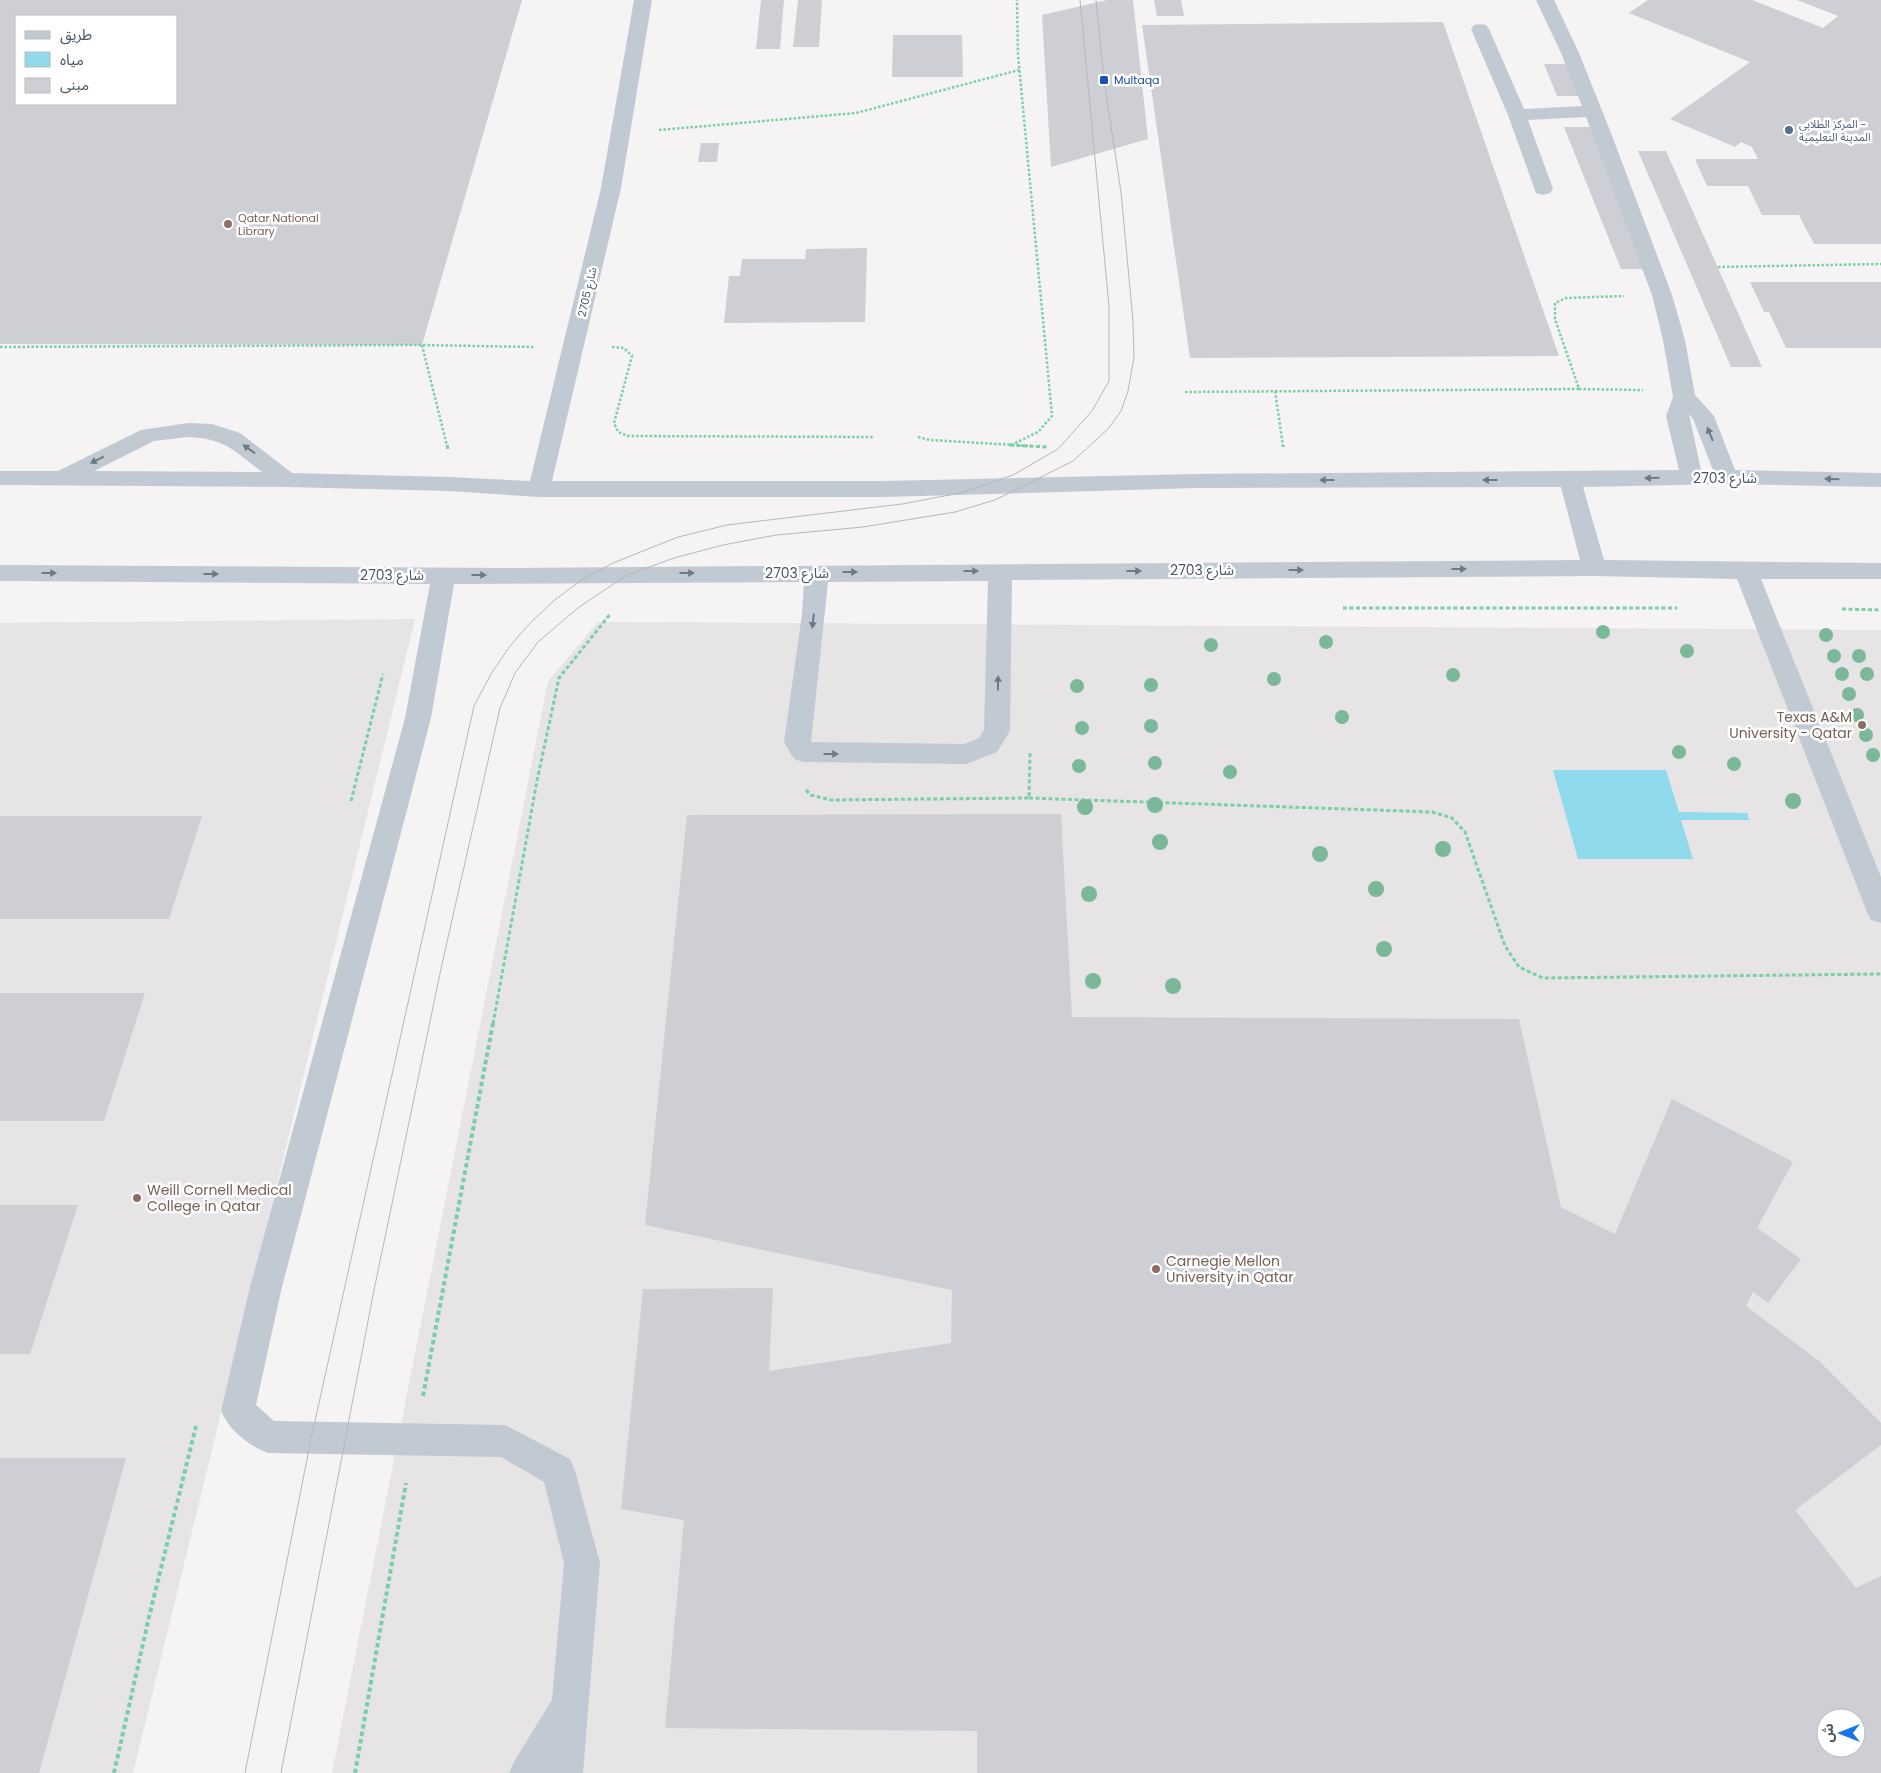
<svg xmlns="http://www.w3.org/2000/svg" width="1881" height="1773" font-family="Poppins,'Noto Sans Arabic',sans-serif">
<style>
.education{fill:#e6e4e5;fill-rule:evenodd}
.water{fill:#90daee}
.building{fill:#cdcfd5;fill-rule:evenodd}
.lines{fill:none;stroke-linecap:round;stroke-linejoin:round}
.path-far2{stroke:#7ad0a6;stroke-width:2.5;stroke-dasharray:2.5 2;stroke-linecap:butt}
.path-far1{stroke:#7ad0a6;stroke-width:3;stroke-dasharray:4 2.5;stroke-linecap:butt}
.path{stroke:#7ad0a6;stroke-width:4;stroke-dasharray:4.5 3;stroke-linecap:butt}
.minor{fill:#c1cad2;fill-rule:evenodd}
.tram{stroke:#b5b8bd;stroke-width:1}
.tree{fill:#7bb799}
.oneway{fill:#6e7983}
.transit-dot{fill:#1a4fb4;stroke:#fff;stroke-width:2}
.service-dot{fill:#5c6f8a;stroke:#fff;stroke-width:2}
.education-dot{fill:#8d6e63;stroke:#fff;stroke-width:2}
.labels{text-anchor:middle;stroke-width:5;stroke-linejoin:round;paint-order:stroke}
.far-transit-label{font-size:11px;fill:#164399;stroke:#fff;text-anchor:start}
.far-service-label{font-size:11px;fill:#4e5e75;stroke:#fff;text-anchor:start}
.far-education-label{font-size:11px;fill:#785e54;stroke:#fff;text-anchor:start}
.far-street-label{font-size:11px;fill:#4a5661;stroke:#fff}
.street-label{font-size:14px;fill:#4a5661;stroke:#fff}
.education-label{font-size:14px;fill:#785e54;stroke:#fff;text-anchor:start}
</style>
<rect width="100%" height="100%" fill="#f5f3f3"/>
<!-- education -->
<path class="education" d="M415,619L133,1773H0V623Z
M598,622L1881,630V1773H332L548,681ZM1826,1718H1856V1748H1826Z"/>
<!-- water -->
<path class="water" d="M1553,770H1666L1679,812L1748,813V818L1751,820H1681L1693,859H1578Z"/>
<!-- building -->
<path class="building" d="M0,0H522L422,345L0,344ZM16,16H176V104H16Z
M761,0H784L780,49H756Z
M798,0H822L819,47H793Z
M1107,0H1133L1148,139L1051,167L1042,15Z
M1154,0H1181L1184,16H1157Z
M1648,0H1752L1823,28L1838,16L1797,0H1881V244H1814L1799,215H1762L1748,186H1707L1695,159H1758L1752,147L1741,142L1735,147L1670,119L1750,62L1629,13Z
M1443,22L1559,356L1190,358L1142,25Z
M893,35H962L963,77H892Z
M1544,64H1568L1581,96H1557Z
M1564,127H1592L1650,269H1621Z
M701,143H719L717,162H698Z
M1638,151H1666L1762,367H1731Z
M867,248L865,322L724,323L729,276H740L742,259H805L806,249Z
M1750,282H1881V348H1786L1769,312H1764Z
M1061,814L1072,1017L1519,1019L1561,1207L1615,1234L1672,1099L1793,1162L1757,1228L1801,1259L1768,1303L1753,1292L1746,1306L1819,1361L1881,1423V1445L1795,1510L1856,1588L1881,1576V1773H977V1731L665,1728L684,1520L621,1509L643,1289L773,1288L769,1371L951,1343L952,1290L645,1225L687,815ZM1826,1718H1856V1748H1826Z
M0,816H202L169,919H0Z
M0,993H145L104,1121H0Z
M0,1205H78L30,1354H0Z
M0,1458H126L39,1773H0Z"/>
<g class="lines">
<!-- path-far2 -->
<path class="path-far2" d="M659,130L856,113L1019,70
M1718,267L1881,264
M422,345L447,446
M0,347L422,345L534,347
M612,347L624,348L632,356L614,423L618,432L628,436L874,437
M1579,389L1643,390
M1275,391L1283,446
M1185,392L1579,389L1555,319V303L1566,298L1624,296
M918,437L930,440L1031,446
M1011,445L1038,432L1052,416L1018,55L1017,0"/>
<!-- path-far1 -->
<path class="path-far1" d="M447,445L448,449
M1010,445L1047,447
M1283,445V447
M1343,608H1677
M1842,609L1881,610
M806,790L811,795L831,800L1029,798L1030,753
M1029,798L1432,812L1452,818L1465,832L1505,946L1519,967L1543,978L1881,974
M351,801L383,674
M493,1024L537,781L559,678L611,613"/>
<!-- path -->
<path class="path" d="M423,1396L493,1023
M114,1773L149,1617L196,1426
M355,1773L406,1483"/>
<!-- minor -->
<path class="minor" d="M634,0H652L621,188L552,481H884L1196,474L1679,470L1666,416L1673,397L1663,340L1652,295L1586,117L1528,120L1553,189L1550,193L1543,195L1536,193L1508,115L1471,29L1474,25L1480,24L1486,25L1489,29L1524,109L1582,106L1561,53L1536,0H1554L1579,53L1611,133L1672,295L1685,340L1695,395L1714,416L1735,470L1881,473V487L1727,484L1583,487L1604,560L1881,563V579H1761L1881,877V923L1871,920L1867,912L1737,579L1594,576L1012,580L1010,731L997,752L966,764L803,762L794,759L784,742L802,614L804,582L454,584L431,718L281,1291L256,1405L274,1421L505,1425L570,1459L575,1471L600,1563L583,1773H509L515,1760L552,1700L564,1563L544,1482L501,1457L268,1453C249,1446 229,1430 221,1411L249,1291L405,718L430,584L0,581V565L512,568L1580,560L1561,487L1196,488L884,497H539L449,491L287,487L0,485V471H58L141,430L188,423L212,424L240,433L292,473L449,477L530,481L601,188ZM1689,414L1693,419L1713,470H1701ZM188,437C226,439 233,450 262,472L94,471L154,441ZM988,581L984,730L979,738L964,744L811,742L828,582Z"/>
<!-- tram -->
<path class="tram" d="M245,1773L311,1439L474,706L491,674L510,646L532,621L556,599L583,579L613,563L678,537L727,525L902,504L960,493L1013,475L1058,449L1092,411L1109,381V306L1080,0
M281,1773L374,1290L442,964L500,708L515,673L538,642L579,607L627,575L674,558L723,545L776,535L863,527L955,512L995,500L1073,461L1108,429L1121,411L1128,391L1134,357L1133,321L1121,192L1104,80L1096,0"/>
</g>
<!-- trees -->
<g class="tree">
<circle cx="1603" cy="632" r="7"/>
<circle cx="1826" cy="635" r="7"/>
<circle cx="1326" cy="642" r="7"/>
<circle cx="1211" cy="645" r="7"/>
<circle cx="1687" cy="651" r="7"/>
<circle cx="1834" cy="656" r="7"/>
<circle cx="1859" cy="656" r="7"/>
<circle cx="1842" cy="674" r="7"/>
<circle cx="1867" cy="674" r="7"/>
<circle cx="1453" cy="675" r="7"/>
<circle cx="1274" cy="679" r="7"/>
<circle cx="1151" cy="685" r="7"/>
<circle cx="1077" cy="686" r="7"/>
<circle cx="1849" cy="694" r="7"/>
<circle cx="1857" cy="715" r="7"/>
<circle cx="1342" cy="717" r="7"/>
<circle cx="1151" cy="726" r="7"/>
<circle cx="1082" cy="728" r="7"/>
<circle cx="1866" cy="735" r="7"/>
<circle cx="1679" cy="752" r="7"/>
<circle cx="1873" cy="755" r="7"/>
<circle cx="1155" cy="763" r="7"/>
<circle cx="1734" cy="764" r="7"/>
<circle cx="1079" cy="766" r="7"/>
<circle cx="1230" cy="772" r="7"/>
<circle cx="1793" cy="801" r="8"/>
<circle cx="1155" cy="805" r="8"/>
<circle cx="1085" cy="807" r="8"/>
<circle cx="1160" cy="842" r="8"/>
<circle cx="1443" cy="849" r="8"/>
<circle cx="1320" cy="854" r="8"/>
<circle cx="1376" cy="889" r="8"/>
<circle cx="1089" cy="894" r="8"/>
<circle cx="1384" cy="949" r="8"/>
<circle cx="1093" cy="981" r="8"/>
<circle cx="1173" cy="986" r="8"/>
</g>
<!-- one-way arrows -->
<defs><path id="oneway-solid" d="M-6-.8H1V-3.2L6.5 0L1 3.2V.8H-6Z" transform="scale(1.25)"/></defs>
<g class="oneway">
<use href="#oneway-solid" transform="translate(1710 434) rotate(-112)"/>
<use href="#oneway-solid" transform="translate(249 449) rotate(-144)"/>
<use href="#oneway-solid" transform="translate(97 460) rotate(154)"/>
<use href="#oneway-solid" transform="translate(1652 478) rotate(179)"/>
<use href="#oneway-solid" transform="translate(1832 479) rotate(-179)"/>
<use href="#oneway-solid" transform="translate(1327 480) rotate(180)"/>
<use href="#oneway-solid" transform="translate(1490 480) rotate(180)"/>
<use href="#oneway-solid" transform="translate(1459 569)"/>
<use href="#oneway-solid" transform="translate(1296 570)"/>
<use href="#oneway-solid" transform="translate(971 571)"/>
<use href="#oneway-solid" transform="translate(1134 571)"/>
<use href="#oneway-solid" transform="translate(850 572)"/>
<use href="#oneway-solid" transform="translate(49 573)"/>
<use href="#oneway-solid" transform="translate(687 573)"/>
<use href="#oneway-solid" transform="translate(211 574)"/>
<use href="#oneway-solid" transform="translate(479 575)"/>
<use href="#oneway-solid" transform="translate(813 621) rotate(97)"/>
<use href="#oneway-solid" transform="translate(998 683) rotate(-89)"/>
<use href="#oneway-solid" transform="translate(831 754)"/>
</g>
<!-- markers -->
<rect class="transit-dot" x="1099" y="75" width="10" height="10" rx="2.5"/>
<circle class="service-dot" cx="1789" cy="130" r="5"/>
<g class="education-dot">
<circle cx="228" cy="224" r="5"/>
<circle cx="1862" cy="725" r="5"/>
<circle cx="137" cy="1198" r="5"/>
<circle cx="1156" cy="1269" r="5"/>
</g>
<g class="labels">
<!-- far-transit labels -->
<g class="far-transit-label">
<text x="1114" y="84">Multaqa</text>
</g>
<!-- far-service labels -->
<g class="far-service-label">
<text x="1799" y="128">المركز الطلابي -<tspan x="1799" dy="13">المدينة التعليمية</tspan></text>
</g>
<!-- far-education labels -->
<g class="far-education-label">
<text x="238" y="222">Qatar National<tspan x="238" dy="13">Library</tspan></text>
</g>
<!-- far-street labels -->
<g class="far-street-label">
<text transform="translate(587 292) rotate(-77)" y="4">شارع 2705</text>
</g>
<!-- street labels -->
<g class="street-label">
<text x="1725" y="483">شارع 2703</text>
<text x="1202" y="575">شارع 2703</text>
<text x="797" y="578">شارع 2703</text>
<text x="392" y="580">شارع 2703</text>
</g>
<!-- education labels -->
<g class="education-label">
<text x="1852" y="722" text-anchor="end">Texas A&amp;M<tspan x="1852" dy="16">University - Qatar</tspan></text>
<text x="147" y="1195">Weill Cornell Medical<tspan x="147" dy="16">College in Qatar</tspan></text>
<text x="1166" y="1266">Carnegie Mellon<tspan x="1166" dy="16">University in Qatar</tspan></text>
</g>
</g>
<!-- legend -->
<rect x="15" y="15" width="162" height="90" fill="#ffffff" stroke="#b7bbc0"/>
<rect x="25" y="31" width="25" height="8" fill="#c1cad2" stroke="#b7bbc0"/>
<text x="60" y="40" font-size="15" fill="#4a5661">طريق</text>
<rect x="25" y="52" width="25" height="15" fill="#90daee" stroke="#b7bbc0"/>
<text x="60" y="65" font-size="15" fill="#4a5661">مياه</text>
<rect x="25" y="78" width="25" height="15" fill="#cdcfd5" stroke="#b7bbc0"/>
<text x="60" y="90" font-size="15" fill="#4a5661">مبنى</text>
<!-- north arrow -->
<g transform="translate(1841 1733) rotate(270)"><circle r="24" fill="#ffffff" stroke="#b7bbc0"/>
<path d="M0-4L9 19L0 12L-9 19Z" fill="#1a73e8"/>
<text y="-8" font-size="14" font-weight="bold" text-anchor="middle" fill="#4a5661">ش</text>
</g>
</svg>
